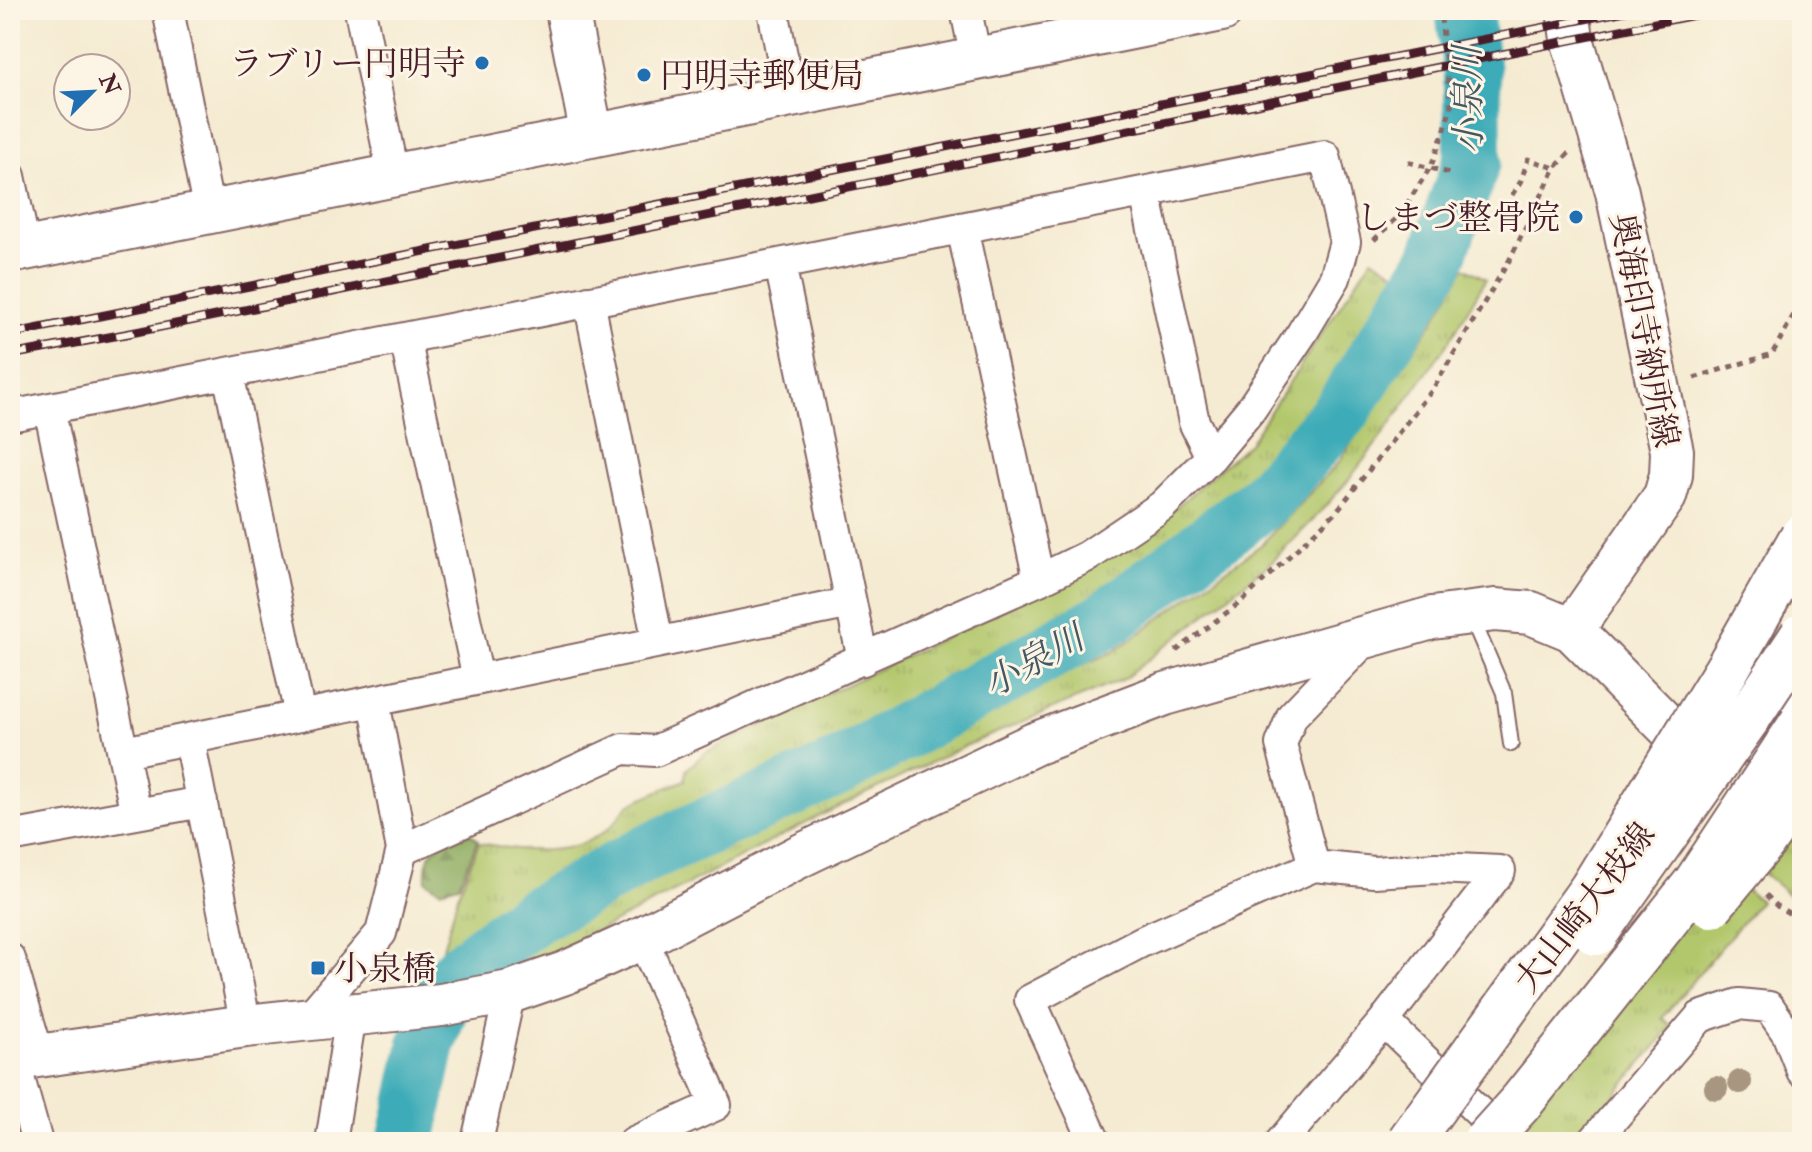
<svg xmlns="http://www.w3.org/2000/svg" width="1812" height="1152" font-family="'IM FELL Double Pica','Noto Serif JP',serif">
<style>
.grass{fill:url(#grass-tufts);stroke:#7e734c;stroke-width:2}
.forest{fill:url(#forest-firs);stroke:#6c6646;stroke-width:2}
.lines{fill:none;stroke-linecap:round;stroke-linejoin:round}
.river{stroke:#3cacb8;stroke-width:58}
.lane-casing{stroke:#866665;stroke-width:18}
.street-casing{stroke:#866665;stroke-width:34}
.secondary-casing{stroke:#866665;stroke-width:46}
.primary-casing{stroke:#866665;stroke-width:48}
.path{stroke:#866665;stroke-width:5;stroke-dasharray:6 6;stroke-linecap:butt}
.lane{stroke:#fff;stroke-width:14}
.street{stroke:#fff;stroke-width:30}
.secondary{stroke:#fff;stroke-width:42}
.primary{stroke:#fff;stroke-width:44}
.rail-casing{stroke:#4a1f2b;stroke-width:9}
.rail{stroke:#fcf5e5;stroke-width:6;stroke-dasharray:18;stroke-linecap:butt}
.highway-bridge-casing{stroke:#866665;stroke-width:48;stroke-linecap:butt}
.highway-bridge{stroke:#fff;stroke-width:44}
.tree{fill:#a89681}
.poi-dot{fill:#1f6fb2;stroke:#fcf5e5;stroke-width:3}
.labels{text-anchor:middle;stroke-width:6;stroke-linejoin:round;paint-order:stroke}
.poi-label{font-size:34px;fill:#4a1f2b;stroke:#fcf5e5;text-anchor:end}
.street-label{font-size:34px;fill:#4a1f2b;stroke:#fcf5e5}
.water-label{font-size:36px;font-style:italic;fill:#445763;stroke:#fcf5e5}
</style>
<defs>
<pattern id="grass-tufts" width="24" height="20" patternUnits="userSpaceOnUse" patternTransform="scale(2)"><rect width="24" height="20" fill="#b2c76c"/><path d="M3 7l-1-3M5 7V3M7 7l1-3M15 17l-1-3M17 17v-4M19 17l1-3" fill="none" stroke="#9baa5e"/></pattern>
<pattern id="forest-firs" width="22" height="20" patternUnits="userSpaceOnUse" patternTransform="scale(2)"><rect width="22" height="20" fill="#8dac60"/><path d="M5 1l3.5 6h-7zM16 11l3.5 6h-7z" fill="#758b4f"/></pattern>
</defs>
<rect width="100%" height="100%" fill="#fcf5e5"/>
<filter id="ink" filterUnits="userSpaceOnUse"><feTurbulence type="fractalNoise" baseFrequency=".0125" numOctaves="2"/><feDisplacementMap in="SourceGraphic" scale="16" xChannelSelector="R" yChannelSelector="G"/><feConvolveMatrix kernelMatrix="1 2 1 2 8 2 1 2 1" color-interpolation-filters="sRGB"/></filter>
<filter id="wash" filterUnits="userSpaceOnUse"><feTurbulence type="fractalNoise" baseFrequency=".006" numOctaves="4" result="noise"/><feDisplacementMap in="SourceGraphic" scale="32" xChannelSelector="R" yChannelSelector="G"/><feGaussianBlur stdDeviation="1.8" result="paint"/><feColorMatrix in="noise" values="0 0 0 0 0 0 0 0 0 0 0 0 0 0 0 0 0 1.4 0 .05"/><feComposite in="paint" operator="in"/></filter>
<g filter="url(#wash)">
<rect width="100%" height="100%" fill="#f5ebd2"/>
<!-- grass -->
<path class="grass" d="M1372,258L1406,279L1402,299L1336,402L1242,500L1170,558L1098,611L1005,667L934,694L854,738L617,851L526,890L475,927L449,960L440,959L459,892L479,843C524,851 571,859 609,828C617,822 621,811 629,805C646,795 667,788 685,780L686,770L706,752L1090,568L1173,510L1249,443Z
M1465,267L1486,279L1450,340L1379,440L1347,482L1311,522L1274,560L1124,679L965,746L820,816L580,940L551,954L520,963L517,941L646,873L738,830L929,731L1113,652L1262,544L1339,462L1384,392L1433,322Z
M1802,788V906L1732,847Z
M1700,851L1760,901L1662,1018L1672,1027L1575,1142H1541L1492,1100Z"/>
<!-- forest -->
<path class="forest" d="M470,833L478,840L459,885L440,890L426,881C424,844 440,845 470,833Z"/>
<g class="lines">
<!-- river -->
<path class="river" d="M406,1142L427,1044L448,982L483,953L534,916L647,853L840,767L1104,621L1263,501L1343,409L1436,261L1473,158L1472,72L1464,10"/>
</g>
</g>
<g filter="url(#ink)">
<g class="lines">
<defs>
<path id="lane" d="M1471,616L1504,693L1511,744"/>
<path id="street" d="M168,10L209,212
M360,10L393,175
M773,10L790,96
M966,10L976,59
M10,176L25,248
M1145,192L1194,422L1211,457
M962,228L1039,580
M780,264L863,660
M589,301L658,642
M405,338L478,679
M228,373L300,716
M49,408L136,814
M10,416L1325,156L1345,242L1335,278L1302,333L1251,409L1211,457L1162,506L1088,556L1039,580L655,751L623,749L402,850L381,933L307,1020
M374,701L402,850
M189,739L246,1026
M124,752L851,603
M10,837L202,802
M1314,866L1281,744L1292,716L1368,637
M10,959L39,1056
M14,1060L37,1142
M331,1142L351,1015
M477,1142L510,992
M634,1142L716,1105L642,938
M1095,1142L1030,1000L1143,941L1314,866L1374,872L1436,868L1500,871L1384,1021
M1281,1142L1384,1021L1509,1141
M1593,1142L1700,1017L1739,1004L1769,1007L1787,1033L1802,1071"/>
<path id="secondary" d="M567,10L592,136
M1568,10L1572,39L1617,192L1672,451L1671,475L1665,496L1572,630
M10,252L1222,10
M10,1060L246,1026L441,1005L510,992L565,973L642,938L802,855L1034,744L1165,694L1432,618L1495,610L1531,613L1572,630L1705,764"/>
<path id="primary" d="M1731,745L1802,697"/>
</defs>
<!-- lane casing -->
<use href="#lane" class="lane-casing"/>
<!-- street casing -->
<use href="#street" class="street-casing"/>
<!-- secondary casing -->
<use href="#secondary" class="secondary-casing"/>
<!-- primary casing -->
<use href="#primary" class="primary-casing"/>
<!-- path -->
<path class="path" d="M1408,162L1453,174
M1512,195L1521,181L1528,159L1555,168
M1374,240L1400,215L1431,166L1445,129L1451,105L1440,10
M1694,378L1772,354L1802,300
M1176,651L1242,601L1336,512L1433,389L1510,259L1555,168L1569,153
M1766,895L1777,906L1802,921"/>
<!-- lane -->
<use href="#lane" class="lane"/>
<!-- street -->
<use href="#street" class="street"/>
<!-- secondary -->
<use href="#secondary" class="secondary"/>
<!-- primary -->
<use href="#primary" class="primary"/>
<defs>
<path id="rail" d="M10,334L1630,10
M10,355L131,333L1719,10"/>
</defs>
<!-- rail casing -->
<use href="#rail" class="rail-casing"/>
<!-- rail -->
<use href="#rail" class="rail"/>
<defs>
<path id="highway-bridge" d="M1711,905L1763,842L1802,786
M1596,933L1748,718L1802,636
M1409,1142L1591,890L1727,669L1802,537
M1485,1142L1522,1101L1695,884L1802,723"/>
</defs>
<!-- highway-bridge casing -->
<use href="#highway-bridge" class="highway-bridge-casing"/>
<!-- highway-bridge -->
<use href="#highway-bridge" class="highway-bridge"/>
</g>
<!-- trees -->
<g class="tree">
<circle cx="1740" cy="1082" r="12"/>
<circle cx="1716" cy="1088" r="12"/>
</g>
</g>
<!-- markers -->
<g class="poi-dot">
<circle cx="482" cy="63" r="8"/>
<circle cx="644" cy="75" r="8"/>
<circle cx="1576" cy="217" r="8"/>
<rect x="310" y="960" width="16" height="16" rx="4"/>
</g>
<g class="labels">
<!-- poi labels -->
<g class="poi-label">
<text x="466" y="75">ラブリー円明寺</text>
<text x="660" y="87" text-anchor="start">円明寺郵便局</text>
<text x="1560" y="229">しまづ整骨院</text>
<text x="334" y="980" text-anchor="start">小泉橋</text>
</g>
<!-- street labels -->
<g class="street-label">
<text transform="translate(1645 330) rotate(79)" y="12">奥海印寺納所線</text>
<text transform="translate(1584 907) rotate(-52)" y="12">大山崎大枝線</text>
</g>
<!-- water labels -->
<g class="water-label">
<text transform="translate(1467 100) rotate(-91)" y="13">小泉川</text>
<text transform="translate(1033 660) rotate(-29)" y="13">小泉川</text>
</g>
</g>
<!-- margin -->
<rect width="1812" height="1152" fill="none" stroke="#fcf5e5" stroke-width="40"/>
<!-- north arrow -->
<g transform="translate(92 92) rotate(66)"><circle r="38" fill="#fcf5e5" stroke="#b59f9b" stroke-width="2"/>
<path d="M0-6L14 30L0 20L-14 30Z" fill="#1f6fb2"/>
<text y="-12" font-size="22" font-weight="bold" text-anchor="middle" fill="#4a1f2b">N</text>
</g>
</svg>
